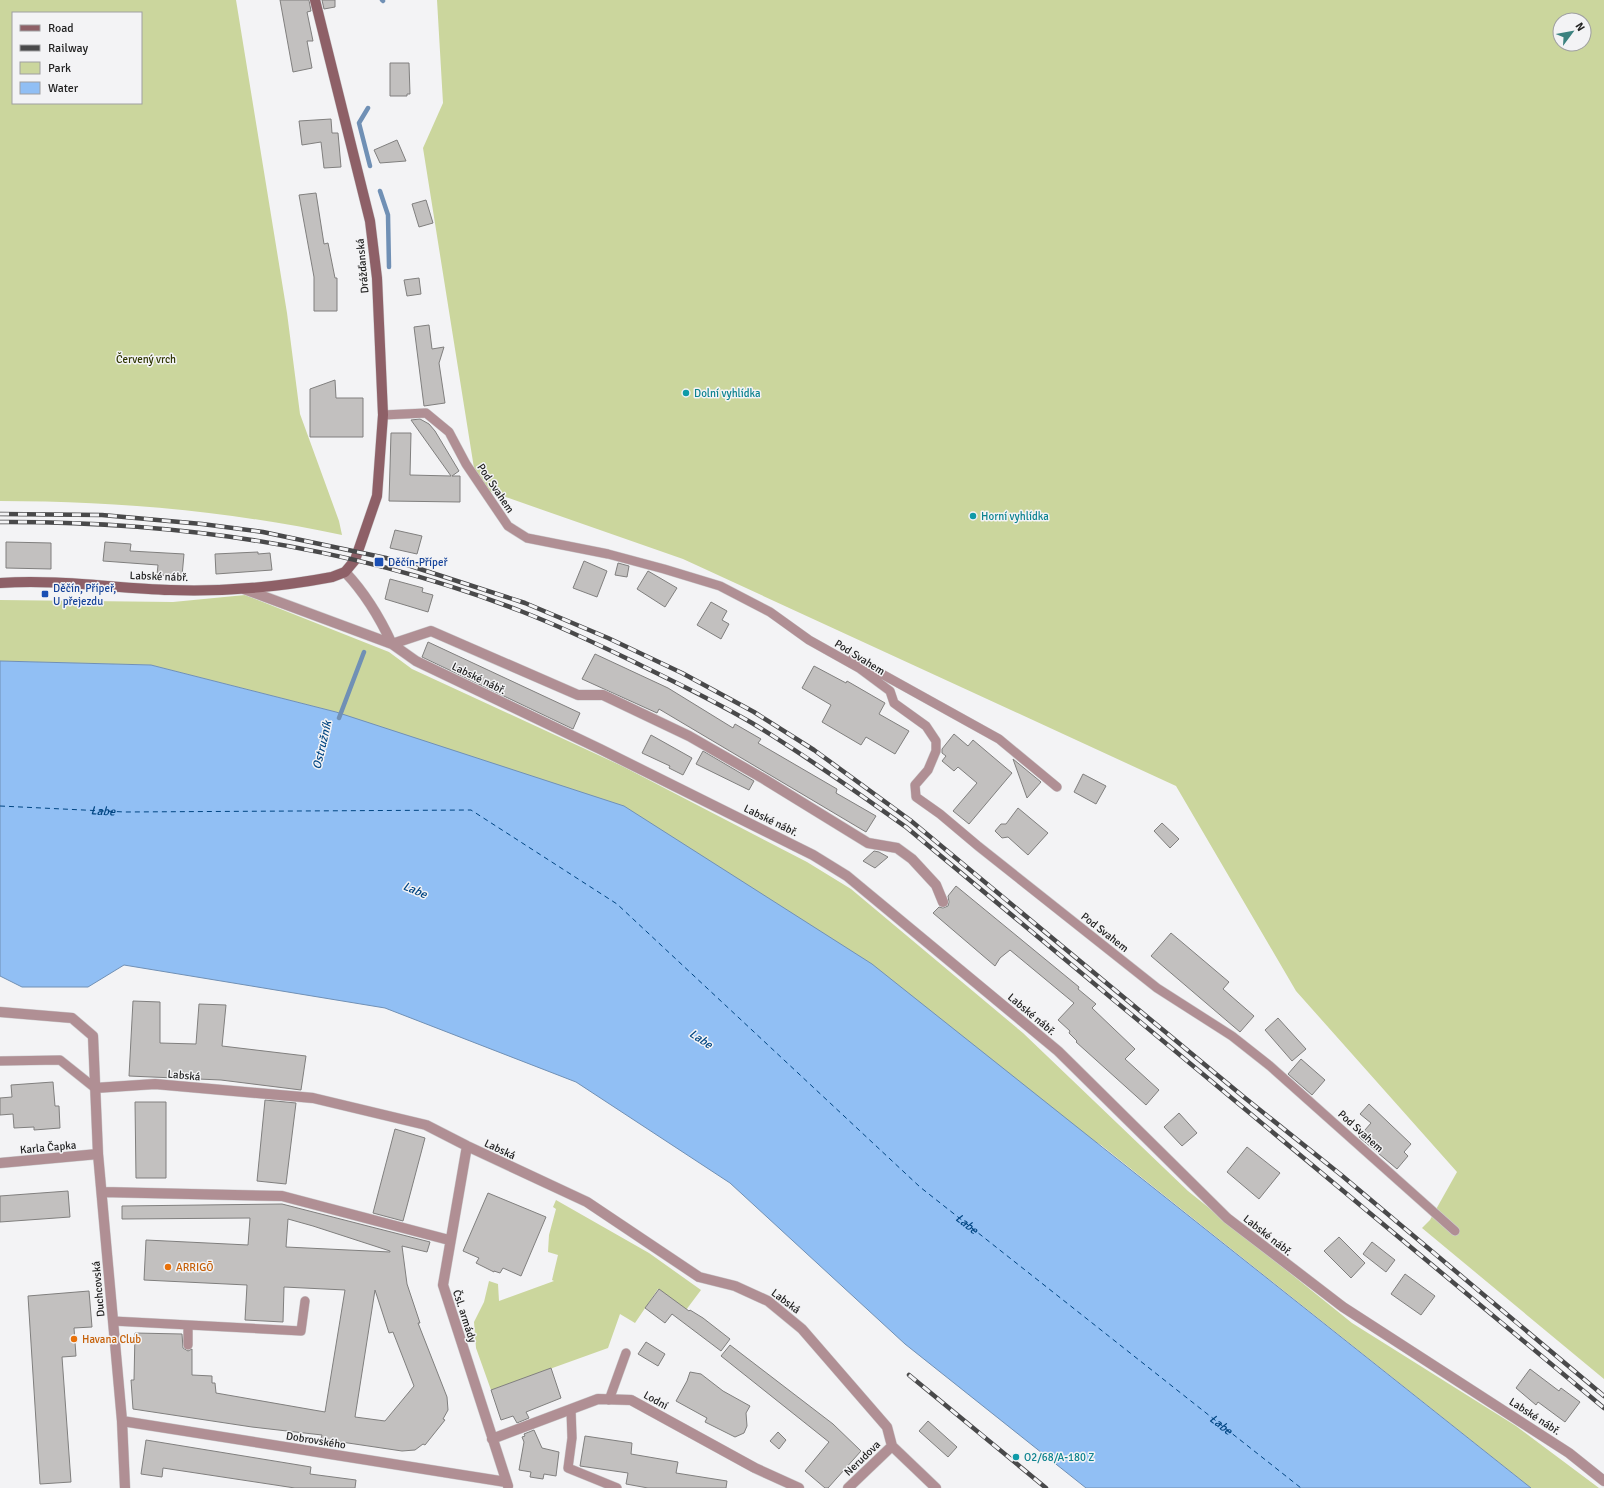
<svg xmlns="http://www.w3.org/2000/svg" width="1604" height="1488" font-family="Signika,sans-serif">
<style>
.green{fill:#cbd69d;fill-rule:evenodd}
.water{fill:#91bff4;stroke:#7090b5}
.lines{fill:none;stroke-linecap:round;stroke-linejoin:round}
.stream{stroke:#7090b5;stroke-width:4.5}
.ferry{stroke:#004582;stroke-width:1;stroke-dasharray:5 4;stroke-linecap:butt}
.building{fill:#c2c0bf;stroke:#807f7e;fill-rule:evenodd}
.lane-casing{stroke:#cdcdcf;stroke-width:10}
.street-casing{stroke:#cdcdcf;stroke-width:11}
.secondary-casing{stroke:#cdcdcf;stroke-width:11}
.lane{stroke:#b08f94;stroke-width:9}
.street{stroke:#b08f94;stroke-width:10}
.secondary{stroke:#8e6067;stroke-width:10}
.rail-casing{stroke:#49494a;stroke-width:4.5}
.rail{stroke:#f3f3f5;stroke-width:3;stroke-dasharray:9;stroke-linecap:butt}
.culture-dot{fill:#0f9aa8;stroke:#f3f3f5;stroke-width:1.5}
.transit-dot{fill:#1a4fb4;stroke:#f3f3f5;stroke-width:1.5}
.food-dot{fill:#e8710a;stroke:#f3f3f5;stroke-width:1.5}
.labels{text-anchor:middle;stroke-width:3;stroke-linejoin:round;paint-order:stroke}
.street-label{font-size:11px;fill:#222;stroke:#f3f3f5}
.park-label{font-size:11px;fill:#303702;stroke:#f3f3f5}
.culture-label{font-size:11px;fill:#0d838f;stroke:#f3f3f5;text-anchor:start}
.transit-label{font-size:11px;fill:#164399;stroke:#f3f3f5;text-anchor:start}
.food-label{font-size:11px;fill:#c56008;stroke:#f3f3f5;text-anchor:start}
.water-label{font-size:12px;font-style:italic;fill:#004582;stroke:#f3f3f5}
</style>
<rect width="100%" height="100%" fill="#f3f3f5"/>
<!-- green -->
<path class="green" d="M0,0H236L287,313L300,414L339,521L342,535C229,511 116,501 0,501ZM13,13H141V103H13Z
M437,0H1604V1379L1422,1228L1430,1220L1457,1172L1296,991L1176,786L683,559L477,487L423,148L443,103ZM1560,20H1584V44H1560Z
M245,595L389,652L412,669L622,766L807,862L851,889L1023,1033L1188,1191L1352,1323L1516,1426L1599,1488H1531L1101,1145L336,712L151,665L0,661V600L173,602Z
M556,1200L649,1253L701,1290L686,1310L658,1289L635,1323L620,1314L608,1348L491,1390L476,1348L474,1322L484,1302L489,1281L498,1284L499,1301L554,1281L552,1280L558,1255L548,1252L549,1235L556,1209L553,1207Z"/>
<!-- water -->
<path class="water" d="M0,661L151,665L336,712L624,806L872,964L1531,1488H1086L905,1344L730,1183L576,1082L385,1008L124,965L88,987H22L0,976Z"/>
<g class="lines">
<!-- stream -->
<path class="stream" d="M382,0L383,1
M368,108L359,123L370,166
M380,191L388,215L389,267
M339,718L364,652"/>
<!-- ferry -->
<path class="ferry" id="s1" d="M0,806L125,812L471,810L617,904L920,1187L1301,1488"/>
</g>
<!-- building -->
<path class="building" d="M280,0H309L311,11L307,12L313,41H307L312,68L293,72Z
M322,0H335V7L324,9Z
M390,63H409L410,94H407V96H390Z
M331,119L332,133H338L341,167L324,168L321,142L302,145L299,121Z
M397,140L406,161L380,163L374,150Z
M316,193L324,244L328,243L335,278H337V311H314V277L299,195Z
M426,200L433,223L419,227L412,204Z
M419,278L421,294L407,296L404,280Z
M429,325L432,349L444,347L439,363L445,403L424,406L414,327Z
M335,380L336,398H363V437H310V389Z
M420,419L429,424L435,431L459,471L452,476H460V502L389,501L391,433H411L410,475L451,476L411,420Z
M395,530L422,536L417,554L390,548Z
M6,542L51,543V569L6,568Z
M105,542L131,544L130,551L184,554L182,576L157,575L158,565L103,561Z
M258,552V554L270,553L272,570L216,574L215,554Z
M584,561L607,571L597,597L573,588Z
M618,563L629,566L627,577L615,575Z
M648,571L677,588L665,607L637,589Z
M390,579L423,588L422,592L433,595L428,612L385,599Z
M711,602L727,611L722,620L729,624L721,639L697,625Z
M428,642L580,713L573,729L422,657Z
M595,654L668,688L733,728L735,724L761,739L758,743L837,789L836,793L876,816L866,832L659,709L657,713L582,679Z
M814,666L846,683L847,681L885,703L879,714L909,731L895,754L866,737L861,745L822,722L831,705L802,688Z
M954,734L968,746L973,740L1012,773L969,824L953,811L977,783L958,767L954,771L942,761L946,756L942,753V749Z
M651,735L692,758L683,775L669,768L670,766L642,753Z
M703,751L754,781L749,790L696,764Z
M1013,759L1041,782L1027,798Z
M1083,774L1106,786L1096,804L1074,792Z
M1018,808L1048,833L1028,855L1008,837L1002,838L995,831L1001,824H1006Z
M1162,823L1179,839L1170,848L1154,831Z
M874,851L879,852L888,857L875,868L863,861Z
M956,886L1079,987L1078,989L1096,1004L1092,1008L1135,1049L1125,1059L1159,1090L1146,1105L1076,1042L1077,1041L1069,1033L1070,1031L1058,1020L1074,1003L1010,950L1000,958L995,966L933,913L939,907L943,908L948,906L949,902L948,896Z
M1171,933L1229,982L1223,989L1254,1016L1240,1032L1151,956Z
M133,1001L160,1002V1043L196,1044L199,1004L226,1005L222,1046L306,1056L301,1090L221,1080L129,1076Z
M1278,1018L1306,1049L1292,1061L1265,1030Z
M1301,1059L1325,1080L1312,1095L1288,1074Z
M53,1082L55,1106H59L60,1128L34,1130V1127L14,1128L13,1114L0,1115V1098L12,1097L11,1085Z
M265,1100L296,1103L286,1184L257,1181Z
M135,1102H166V1178H136Z
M1369,1104L1411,1144L1404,1152L1408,1156L1397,1169L1359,1137L1371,1123L1360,1114Z
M1179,1113L1197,1133L1182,1146L1164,1127Z
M395,1129L425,1138L403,1221L373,1213Z
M1247,1147L1280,1173L1259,1199L1227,1172Z
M68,1191L70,1217L0,1222V1196Z
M488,1193L546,1217L521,1276L503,1268L500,1273L494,1271V1272L476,1263L479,1258L463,1251Z
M282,1204L430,1242L427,1252L402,1246L407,1284L420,1323H418L447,1397L448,1410L443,1419L445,1420L425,1445L423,1444L415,1450L402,1451L321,1439L322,1435L252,1427L133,1409L131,1380H134L135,1333L182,1334L183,1348L188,1351L192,1349V1375L212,1376V1383H215L216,1393L325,1412L345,1290L284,1287L283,1322L245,1320L247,1285L144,1280L146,1240L248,1245L250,1218L122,1219V1206ZM288,1219L313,1226L390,1251V1252L286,1247ZM375,1290L389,1333L393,1332L414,1386L385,1421L355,1417Z
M1339,1237L1365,1263L1351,1278L1324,1251Z
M1372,1242L1395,1260L1386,1272L1363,1254Z
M1405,1274L1435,1296L1421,1315L1391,1294Z
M659,1289L689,1311L690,1310L703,1318L730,1339L721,1351L672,1314L665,1323L645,1308Z
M89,1291L92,1327L74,1328L76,1356L62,1357L71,1482L40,1484L28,1296Z
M646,1342L665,1354L658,1366L638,1354Z
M730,1345L833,1424L861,1451L828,1488H825L805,1471L829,1442L721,1356Z
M551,1368L561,1398L526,1412L529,1418L517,1423L513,1416L501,1420L491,1390Z
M1530,1369L1559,1391L1561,1388L1580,1402L1565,1422L1538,1402L1536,1405L1516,1388Z
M690,1372L701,1374L723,1391L750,1406L746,1413L747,1426L744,1433L735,1437L705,1422L707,1418L676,1401L687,1381Z
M928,1421L957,1447L948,1457L919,1431Z
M534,1430L542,1448L559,1452L556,1476L544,1474L543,1479L530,1477L531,1472L519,1470L524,1442L522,1437L525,1436L524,1434Z
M778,1432L786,1440L779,1449L770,1441Z
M585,1436L632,1443L631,1454L678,1462L676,1473L727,1481L726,1488H648L626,1484L628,1473L580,1466Z
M146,1440L311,1467L310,1474L356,1480L355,1488H295L163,1468L162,1477L141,1474Z"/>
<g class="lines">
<defs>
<path id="lane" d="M383,415L426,413L449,432L466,464L508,526L527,538L608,554L664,569L720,586L770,612L809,640L859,668L890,691L894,703L926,726L936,741V751L928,770L915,785L916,797L940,814L978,846L1157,988L1232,1036L1270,1066L1455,1231
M853,658L999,739L1057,787
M0,1061L60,1060L95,1088
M113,1321L301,1331L305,1301
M188,1345V1325
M609,1400L626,1353
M571,1410L572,1438L568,1468L617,1488"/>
<path id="street" d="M345,572C365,593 380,618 392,644
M244,589L392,644L416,661L600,749L813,855L847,876L1058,1051L1227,1218L1343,1307L1569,1453L1604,1481
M392,644L431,631L578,695H603L689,736L764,779L868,843L897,848L912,859L936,885L943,902
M0,1012L72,1018L93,1036L98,1154L122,1421L125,1488
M95,1088L155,1084L313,1098L426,1125L467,1146L587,1202L699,1277L735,1286L768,1301L802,1329L887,1427L892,1446L936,1488
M467,1146L443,1285L508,1486
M0,1163L98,1154
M102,1192L282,1196L449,1240
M122,1421L506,1482
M492,1439L598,1399L631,1400L755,1468L799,1488
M848,1488L892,1446"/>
<path id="secondary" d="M0,583C57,579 113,588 170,590C224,592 279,587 332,577L345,572L355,560L377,496L383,415L377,278L370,221L315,0"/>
</defs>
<!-- lane casing -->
<use href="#lane" class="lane-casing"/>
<!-- street casing -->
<use href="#street" class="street-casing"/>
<!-- secondary casing -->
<use href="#secondary" class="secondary-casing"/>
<!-- lane -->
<use href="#lane" class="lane"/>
<!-- street -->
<use href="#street" class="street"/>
<!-- secondary -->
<use href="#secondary" class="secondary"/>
<defs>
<path id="rail" d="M0,514L102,515L202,524L263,532L386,558L525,603L608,638L682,673L754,712L814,750L910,820L1245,1098L1340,1174L1604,1396
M0,522C178,521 356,547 523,612C559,626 595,643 630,660C671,680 713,700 752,723C805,755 855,791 906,827L1604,1408
M909,1375L1046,1488"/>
</defs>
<!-- rail casing -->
<use href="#rail" class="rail-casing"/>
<!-- rail -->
<use href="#rail" class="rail"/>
</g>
<!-- markers -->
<g class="culture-dot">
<circle cx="686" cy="393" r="4"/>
<circle cx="973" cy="516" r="4"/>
<circle cx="1016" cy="1457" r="4"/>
</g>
<g class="transit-dot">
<rect x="374" y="557" width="10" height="10" rx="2"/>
<rect x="41" y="590" width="8" height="8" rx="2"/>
</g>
<g class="food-dot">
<circle cx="168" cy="1267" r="4"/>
<circle cx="74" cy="1339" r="4"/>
</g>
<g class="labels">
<!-- street labels -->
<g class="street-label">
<text transform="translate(362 266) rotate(-95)" y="4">Drážďanská</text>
<text transform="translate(496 488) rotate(56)" y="4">Pod Svahem</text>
<text transform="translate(159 576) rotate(2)" y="4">Labské nábř.</text>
<text transform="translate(860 657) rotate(32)" y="4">Pod Svahem</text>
<text transform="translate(479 678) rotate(26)" y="4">Labské nábř.</text>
<text transform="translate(771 820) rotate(26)" y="4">Labské nábř.</text>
<text transform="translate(1105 932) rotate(38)" y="4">Pod Svahem</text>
<text transform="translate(1032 1014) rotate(40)" y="4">Labské nábř.</text>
<text transform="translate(184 1075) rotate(5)" y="4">Labská</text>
<text transform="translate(1361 1131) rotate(42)" y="4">Pod Svahem</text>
<text transform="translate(48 1147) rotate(-5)" y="4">Karla Čapka</text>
<text transform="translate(500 1149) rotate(25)" y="4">Labská</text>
<text transform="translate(1268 1235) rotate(38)" y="4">Labské nábř.</text>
<text transform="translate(98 1289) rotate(-95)" y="4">Duchcovská</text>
<text transform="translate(786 1301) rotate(37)" y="4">Labská</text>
<text transform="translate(465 1316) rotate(72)" y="4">Čsl. armády</text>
<text transform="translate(656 1400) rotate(29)" y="4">Lodní</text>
<text transform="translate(1535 1416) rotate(33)" y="4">Labské nábř.</text>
<text transform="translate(316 1440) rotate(9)" y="4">Dobrovského</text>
<text transform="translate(862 1458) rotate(-44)" y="4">Nerudova</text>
</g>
<!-- park labels -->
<g class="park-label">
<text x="146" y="363">Červený vrch</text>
</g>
<!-- culture labels -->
<g class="culture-label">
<text x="694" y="397">Dolní vyhlídka</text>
<text x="981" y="520">Horní vyhlídka</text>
<text x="1024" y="1461">O2/68/A-180 Z</text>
</g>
<!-- transit labels -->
<g class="transit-label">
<text x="388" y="566">Děčín-Přípeř</text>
<text x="53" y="592">Děčín, Přípeř,<tspan x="53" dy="13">U přejezdu</tspan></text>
</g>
<!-- food labels -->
<g class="food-label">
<text x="176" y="1271">ARRIGŌ</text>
<text x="82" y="1343">Havana Club</text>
</g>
<!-- water labels -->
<g class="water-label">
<text transform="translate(322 745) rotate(-77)" y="4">Ostružník</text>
<text dy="4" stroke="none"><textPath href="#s1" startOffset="103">Labe</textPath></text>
<text transform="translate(415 890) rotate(23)" y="4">Labe</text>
<text transform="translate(701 1039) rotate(34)" y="4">Labe</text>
<text dy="4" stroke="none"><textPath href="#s1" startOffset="1119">Labe</textPath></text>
<text dy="4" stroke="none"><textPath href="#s1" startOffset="1443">Labe</textPath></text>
</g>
</g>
<!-- legend -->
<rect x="12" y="12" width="130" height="92" fill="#f3f3f5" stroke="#9f9fa1"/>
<rect x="20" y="25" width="20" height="6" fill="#8e6067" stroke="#9f9fa1"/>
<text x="48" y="32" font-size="12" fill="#222222">Road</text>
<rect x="20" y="45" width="20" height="6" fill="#49494a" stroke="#9f9fa1"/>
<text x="48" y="52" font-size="12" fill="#222222">Railway</text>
<rect x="20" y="62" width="20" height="12" fill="#cbd69d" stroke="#9f9fa1"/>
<text x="48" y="72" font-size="12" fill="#222222">Park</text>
<rect x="20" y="82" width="20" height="12" fill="#91bff4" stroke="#9f9fa1"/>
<text x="48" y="92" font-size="12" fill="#222222">Water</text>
<!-- north arrow -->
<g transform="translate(1572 32) rotate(58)"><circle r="19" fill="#f3f3f5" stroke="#9f9fa1"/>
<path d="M0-3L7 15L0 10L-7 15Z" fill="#3b827f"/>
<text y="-6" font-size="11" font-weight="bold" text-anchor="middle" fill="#222222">N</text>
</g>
</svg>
